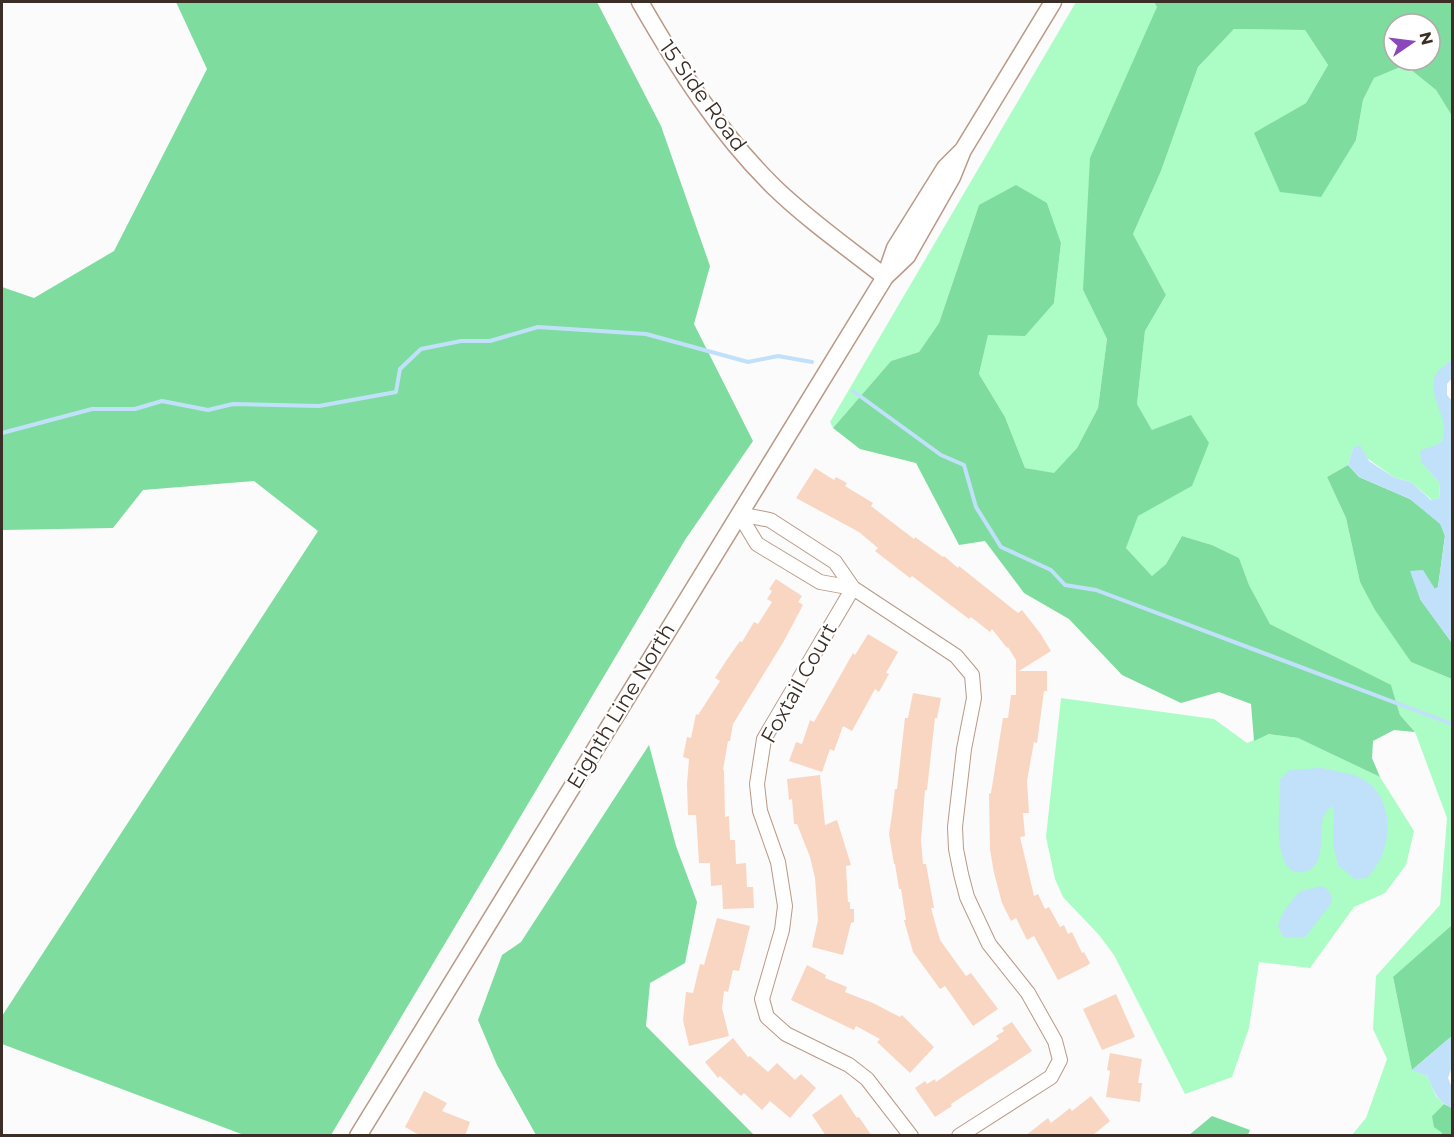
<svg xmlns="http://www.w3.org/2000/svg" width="1454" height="1137" font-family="Montserrat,sans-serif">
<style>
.green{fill:#acfcc6}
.forest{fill:#7edc9f;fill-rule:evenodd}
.water{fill:#c1e1fb}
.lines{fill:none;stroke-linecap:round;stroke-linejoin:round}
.stream{stroke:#c1e1fb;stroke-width:4}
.building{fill:#f9d6c2}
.minor-casing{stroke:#ba9986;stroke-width:16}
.tertiary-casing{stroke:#ba9986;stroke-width:19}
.minor{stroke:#fff;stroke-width:14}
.tertiary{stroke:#fff;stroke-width:16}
.labels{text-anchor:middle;stroke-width:4.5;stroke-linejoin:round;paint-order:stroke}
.street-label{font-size:21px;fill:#3b2e26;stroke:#fff}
</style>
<rect width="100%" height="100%" fill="#fbfbfb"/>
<!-- green -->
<path class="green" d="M1076,2H1154L1157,7L1083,290L1107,339L1098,408L1077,448L1054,474L1025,468L1005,417L979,374L988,334L1054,303L1061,243L1047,203L979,205L939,323L919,352L891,361L833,428L830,422Z
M1234,29L1305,30L1328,65L1306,103L1254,134L1356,140L1363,100L1374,78L1405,65L1436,90L1452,116V359L1438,372L1436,397L1447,421L1446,433L1441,442L1422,462L1439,482L1440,498L1432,500L1411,482L1395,478L1353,448L1348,465L1327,477L1346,518L1360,582L1411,662L1452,679V925L1393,978L1412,1069L1427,1076L1436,1096L1444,1104L1432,1116L1443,1135H1352L1366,1118L1387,1059L1373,1029L1376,976L1440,905L1447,818L1415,732L1400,715L1391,686L1270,624L1249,585L1239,558L1212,545L1182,536L1166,564L1152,576L1126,548L1137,516L1192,486L1152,430L1137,404L1145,331L1166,295L1133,234L1161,171L1198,67Z
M1061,698L1214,719L1247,743L1269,734L1298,738L1380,777L1414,831L1406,865L1385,893L1354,907L1310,968L1259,962L1249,1028L1232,1077L1185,1094L1114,955L1099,935L1063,897L1055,879L1046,837Z"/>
<!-- forest -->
<path class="forest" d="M176,2H597L661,126L710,266L694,324L753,441L685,540L331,1135H244L2,1044V1016L318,531L254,481L143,490L113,528L2,530V287L34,298L114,251L207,69Z
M1154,2H1452V116L1436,90L1405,65L1374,78L1363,100L1356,140L1321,197L1280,192L1254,133L1306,103L1328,65L1305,30L1234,29L1198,67L1161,171L1133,234L1166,295L1145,331L1137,404L1152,430L1191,415L1209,443L1192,486L1138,516L1126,548L1152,576L1166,564L1182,536L1212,545L1239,558L1249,585L1270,624L1391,685L1400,715L1415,732L1394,730L1373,741L1372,758L1380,777L1298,738L1269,734L1254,741L1251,704L1219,692L1181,703L1122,675L1069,619L1024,593L985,541L959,545L916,463L860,449L833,428L891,361L919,352L939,323L979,205L1016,185L1047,203L1061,243L1054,303L1025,336L988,335L979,374L1005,417L1025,468L1054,473L1077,448L1098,408L1107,339L1083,290L1090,158L1157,7ZM1394,24H1430V60H1394Z
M1348,465L1359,477L1410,499L1441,524L1445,536L1438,587L1420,599L1452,643V679L1411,662L1375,610L1360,582L1346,518L1327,477Z
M649,745L676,846L697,902L685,963L650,983L646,1026L754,1135H536L497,1065L478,1020L502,955L521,942Z
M1452,925V1036L1412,1070L1393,977Z
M1444,1104L1452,1108V1135H1443L1441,1132L1434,1127L1432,1116Z
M1212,1116L1250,1130L1248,1135H1189Z"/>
<!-- water -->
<path class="water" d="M1452,359V378L1447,384V395L1452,401V643L1420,599L1410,571L1423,570L1435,589L1438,587L1445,536L1440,524L1410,499L1359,477L1348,465L1353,448L1360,445L1369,461L1395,478L1411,482L1431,500L1440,498L1439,482L1421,462L1420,451C1425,448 1436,446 1441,442C1454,422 1422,393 1438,371C1442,367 1448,363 1452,359Z
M1321,768C1332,770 1343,772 1354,775C1389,787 1394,828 1381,858C1377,865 1372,872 1367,878L1355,879L1338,865L1333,844L1334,810L1332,806C1329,809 1325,813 1323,817C1318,834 1328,869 1302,872C1293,873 1289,870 1285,862C1274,842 1281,802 1280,779L1290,770Z
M1323,886L1330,892L1332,901L1330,905L1305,937L1284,938L1278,927L1280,919L1286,908L1300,891Z
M1452,1036V1067L1448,1078L1452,1088V1108C1437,1102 1434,1091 1427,1076L1412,1070Z"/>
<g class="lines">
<!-- stream -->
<path class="stream" d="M853,391L941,455L964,465L976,507L1001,547L1051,570L1065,585L1096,590L1452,724
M2,433L92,409H135L162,401L208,410L233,404L319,406L396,392L400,369L421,349L461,341H490L538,327L646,334L748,362L778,356L812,362"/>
</g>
<!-- building -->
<path class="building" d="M815,468L834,480L836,477L847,483L845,486L873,503L871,506L914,539L915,537L943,557L944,556L958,568L959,566L1018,613L1022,610L1040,633L1051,651L1019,671H1047V691H1044L1037,743L1034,742L1027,781L1029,813H1023L1025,836L1020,837L1034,896L1038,894L1045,909L1049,907L1060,927L1064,925L1068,934L1072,932L1082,953L1084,952L1090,963L1088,965L1058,980L1034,936L1027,940L1016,918L1011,921L1002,903L994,873L990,850L989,794L991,793L1003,718H1008L1011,695H1016V660L1008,647L1007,648L992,629L990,632L971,617L969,619L912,576L910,578L875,551L878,548L859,532L796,498Z
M776,579L802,596L798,602L803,605L784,641L733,724L730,741H728L723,770H724L725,817L729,816L730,840H735L736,864L746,863L747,887H753L754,908L723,909L722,885L711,886L710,863H699L696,815H688L687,784L689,759L683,757L687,737L691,738L696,714L698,715L720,681L715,678L726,661L740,641L742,642L754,622L758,624L772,602L767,599L772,591L769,589Z
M868,634L898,652L886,673L889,674L879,692L875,689L852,731L843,726L834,751L830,749L822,772L789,761L796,742L802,744L810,720L814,722L853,653L855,655Z
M913,693L941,698L937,718H935L927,790H925L921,840L923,864H926L934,908H931L940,940L966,976L971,973L998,1009L973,1026L945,986L940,989L913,952L904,920H906L901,889H899L895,864H894L889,834L892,814L895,789H897L905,718H908Z
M820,775L825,825L837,820L851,865L846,866L848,902H850V909H854V922L851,923L843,955L812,947L818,920L815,878L810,857L797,824H794L792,799L789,800L787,779Z
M717,918L750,926L739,971L733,970L728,992L724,991L722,1008L729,1036L689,1046L683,1020L686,992L693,993L700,964L704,965Z
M807,965L826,975L825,978L847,987L845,992L873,1003L900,1017L902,1015L934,1047L910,1073L877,1042L880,1039L856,1026L854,1030L791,1000Z
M1116,994L1135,1037L1102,1050L1083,1009Z
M1012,1022L1032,1051L951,1104L952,1106L935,1117L915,1088L925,1081L927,1084L935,1079L936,1082L959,1066L999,1039L996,1036L1004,1031L1002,1028Z
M733,1038L748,1057L750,1056L768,1072L777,1063L795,1080L801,1074L816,1088L790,1118L770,1101L762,1110L744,1093L741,1096L720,1076L718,1078L705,1062Z
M1110,1053L1142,1059L1138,1083H1142L1140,1102L1106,1097L1110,1071L1107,1070Z
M424,1091L447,1103L442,1111L470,1122L465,1136H421L405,1127Z
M841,1094L857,1118L859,1117L872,1136H826L812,1115Z
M1091,1096L1110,1121L1092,1136H1025L1048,1118L1051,1123L1070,1108L1072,1111Z"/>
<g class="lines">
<defs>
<path id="minor" d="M739,514L757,544L820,582L853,588L956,656L972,675L974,698L964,749L955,827L956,849L961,874L967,897L989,944L1028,993L1055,1041L1060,1060L1051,1077L959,1136
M739,514L770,520L835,562L853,588
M853,588L764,739L757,784L760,811L778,862L785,906L782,930L762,999L767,1017L786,1034L849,1065L867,1079L911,1136"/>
<path id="tertiary" d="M640,2C678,68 719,133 774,187C808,220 848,248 885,277
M886,276L907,256L952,177L963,150L1053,2
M358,1136L885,277L895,248L945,168L963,150"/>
</defs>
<!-- minor casing -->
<use href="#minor" class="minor-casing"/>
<!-- tertiary casing -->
<use href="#tertiary" class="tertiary-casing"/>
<!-- minor -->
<use href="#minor" class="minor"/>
<!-- tertiary -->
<use href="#tertiary" class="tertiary"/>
</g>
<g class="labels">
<!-- street labels -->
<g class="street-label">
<text transform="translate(703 96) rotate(54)" y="7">15 Side Road</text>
<text transform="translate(799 683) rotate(-61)" y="7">Foxtail Court</text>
<text transform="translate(621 706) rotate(-59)" y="7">Eighth Line North</text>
</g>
</g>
<!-- border -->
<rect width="1454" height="1137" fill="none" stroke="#3b2e26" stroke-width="6"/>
<!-- north arrow -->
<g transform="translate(1412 42) rotate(76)"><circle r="28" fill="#ffffff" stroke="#b1aba8" stroke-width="1.5"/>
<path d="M0-4.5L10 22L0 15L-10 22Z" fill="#8b48bc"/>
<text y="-9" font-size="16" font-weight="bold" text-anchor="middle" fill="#3b2e26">N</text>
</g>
</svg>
